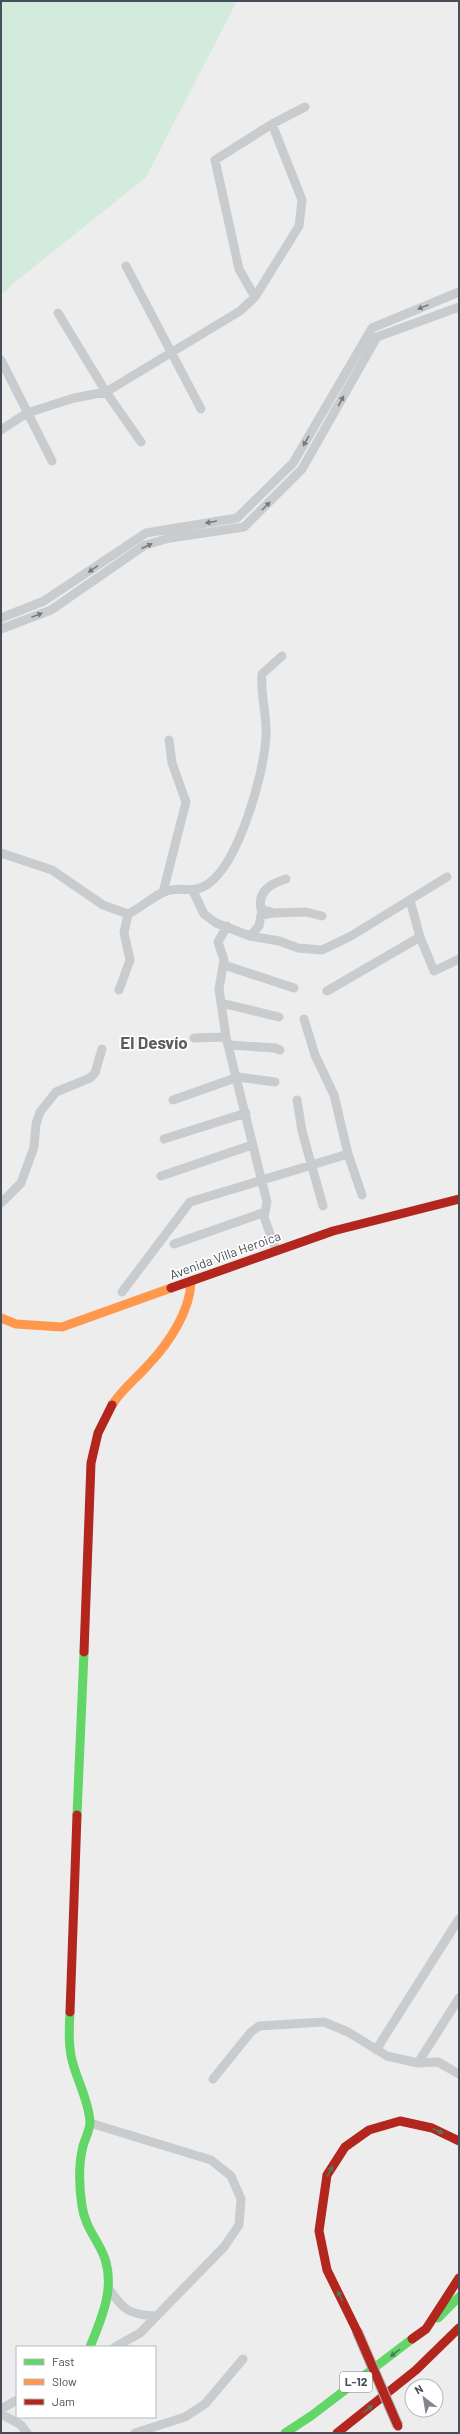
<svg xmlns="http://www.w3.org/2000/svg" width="460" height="2434" font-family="Barlow,sans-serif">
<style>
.green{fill:#d3ebdd}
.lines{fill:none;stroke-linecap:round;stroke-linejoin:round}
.street{stroke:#c9ccce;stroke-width:9}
.fast{stroke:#63d668;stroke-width:9}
.slow{stroke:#ff974d;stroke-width:9}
.jam{stroke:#b3261e;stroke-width:9}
.jam-bridge-casing{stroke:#b3b7bc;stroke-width:11;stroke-linecap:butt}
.jam-bridge{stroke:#b3261e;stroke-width:9}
.oneway{fill:#747b81}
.oneway2{fill:#4f785d}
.labels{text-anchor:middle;stroke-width:3.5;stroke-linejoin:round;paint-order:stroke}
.shield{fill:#fff;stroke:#7e848a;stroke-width:1}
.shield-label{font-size:12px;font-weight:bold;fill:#464f58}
.street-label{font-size:13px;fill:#464f58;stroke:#fff}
.district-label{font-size:17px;font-weight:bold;fill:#595c60;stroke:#fff}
</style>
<rect width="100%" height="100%" fill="#eeeded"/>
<!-- green -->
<path class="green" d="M1,1H237L146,177L10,286L8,290L1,294Z"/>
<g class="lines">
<!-- street -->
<path class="street" d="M126,266L201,409
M255,297L239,269L215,160L272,124L305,107
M58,313L106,392L141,442
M1,360L52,461
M1,430L27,413L74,398L106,392L240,311L255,297L299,226L302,200L272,124
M1,618L44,601L146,533L237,518L293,463L372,328L459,292
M1,629L51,610L145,545L170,538L244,527L302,469L377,337L459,307
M1,853L52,870L103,905L128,914C141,908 152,897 164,892C181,885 192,895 208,884C239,863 265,771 266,735C267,714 260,694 262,674L282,656
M193,891L204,914L216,923L250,936L279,941L298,948L322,950L351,936L447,877
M163,892L186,802L172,763L169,740
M410,900L420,937L434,971L459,959
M274,913L306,912L322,916
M227,926L218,942L224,960L219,989L226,1037L267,1202L264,1217L276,1250
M250,936L259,926L261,915L274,913L261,909C257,891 272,883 286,879
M224,965L294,988
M119,990L130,960L124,933L128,914
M327,991L420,937
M221,1003L279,1017
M304,1019L315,1055L334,1095L348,1154L362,1195
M194,1038L226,1037
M229,1045L275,1048L280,1050
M173,1100L238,1077L275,1082
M297,1100L302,1131L323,1206
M164,1139L246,1113
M161,1176L252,1145
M1,1203L21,1183L34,1147L36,1124L40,1112L56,1092L90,1078L95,1073L102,1049
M174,1244L265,1212
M122,1292L190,1202L348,1154
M376,2050L459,1919
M418,2063L459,1998
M213,2079L251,2032L259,2026L324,2022L348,2032L387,2056L418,2063L438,2062L459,2074
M90,2123L211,2160L231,2176L241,2199L239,2225L224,2247L140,2333L115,2347
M109,2289C123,2310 130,2315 156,2316
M1,2409L17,2400
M1,2414L21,2425L27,2433
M135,2433L185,2417L205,2404L243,2359"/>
<!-- fast -->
<path class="fast" d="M77,1815L84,1652
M70,2012C69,2030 68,2050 74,2067C79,2084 89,2103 90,2122C90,2130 85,2139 83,2146C78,2166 79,2186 82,2206C85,2228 99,2241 105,2259C115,2290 101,2319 90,2347
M438,2318L459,2297
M285,2433L311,2416L412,2339"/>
<!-- slow -->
<path class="slow" d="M1,1318L16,1324L62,1327L171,1288
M112,1405C122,1389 137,1378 149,1364C169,1343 190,1311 191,1282"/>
<!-- jam -->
<path class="jam" d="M171,1288L333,1231L459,1199
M84,1652L91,1463L98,1433L112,1405
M70,2012L77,1815
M357,2331L327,2270L319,2231L327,2175L345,2147L369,2130L400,2121L432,2128L459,2141
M412,2339L426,2329L459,2278
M337,2433L416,2370L459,2328"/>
<defs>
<path id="jam-bridge" d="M357,2331L398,2426"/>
</defs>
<!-- jam-bridge casing -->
<use href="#jam-bridge" class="jam-bridge-casing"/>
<!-- jam-bridge -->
<use href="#jam-bridge" class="jam-bridge"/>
</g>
<!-- one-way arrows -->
<defs><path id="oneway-solid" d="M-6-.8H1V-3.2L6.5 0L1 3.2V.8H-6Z"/></defs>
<g class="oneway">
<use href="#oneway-solid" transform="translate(423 307) rotate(158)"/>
<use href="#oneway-solid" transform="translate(341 401) rotate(-61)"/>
<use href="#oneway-solid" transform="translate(306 441) rotate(120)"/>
<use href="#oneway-solid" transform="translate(266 506) rotate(-45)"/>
<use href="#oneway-solid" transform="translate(211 522) rotate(170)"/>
<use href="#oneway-solid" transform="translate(147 546) rotate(-24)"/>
<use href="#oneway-solid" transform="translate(93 569) rotate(146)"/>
<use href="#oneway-solid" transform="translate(37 615) rotate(-21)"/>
</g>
<g class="oneway2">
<use href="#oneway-solid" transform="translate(438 2131) rotate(25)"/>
<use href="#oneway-solid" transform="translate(330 2171) rotate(-61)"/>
<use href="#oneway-solid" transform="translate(340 2296) rotate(-116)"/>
<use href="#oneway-solid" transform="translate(395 2353) rotate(143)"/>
<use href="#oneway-solid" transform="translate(368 2409) rotate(-38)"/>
</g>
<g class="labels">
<!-- shield labels -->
<rect class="shield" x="340" y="2372" width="32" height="20" rx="3"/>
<g class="shield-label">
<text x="356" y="2386">L-12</text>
</g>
<!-- street labels -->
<g class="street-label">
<text transform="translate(225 1255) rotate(-20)" y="5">Avenida Villa Heroica</text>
</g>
<!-- district labels -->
<g class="district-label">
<text x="154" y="1049">El Desvío</text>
</g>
</g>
<!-- border -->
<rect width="460" height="2434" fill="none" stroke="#464f58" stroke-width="4"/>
<!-- legend -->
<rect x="16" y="2346" width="140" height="72" fill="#ffffff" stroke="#b5b9bc"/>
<rect x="24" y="2359" width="20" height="6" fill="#63d668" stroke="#b5b9bc"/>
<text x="52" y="2366" font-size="12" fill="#464f58">Fast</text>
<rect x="24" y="2379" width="20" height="6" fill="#ff974d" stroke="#b5b9bc"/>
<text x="52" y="2386" font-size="12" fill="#464f58">Slow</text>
<rect x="24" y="2399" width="20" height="6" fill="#b3261e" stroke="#b5b9bc"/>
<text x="52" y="2406" font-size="12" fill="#464f58">Jam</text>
<!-- north arrow -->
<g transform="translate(424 2398) rotate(329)"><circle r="19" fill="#ffffff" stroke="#b5b9bc"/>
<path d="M0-3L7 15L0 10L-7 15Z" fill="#81868c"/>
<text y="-6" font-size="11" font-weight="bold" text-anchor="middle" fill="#464f58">N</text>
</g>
</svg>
